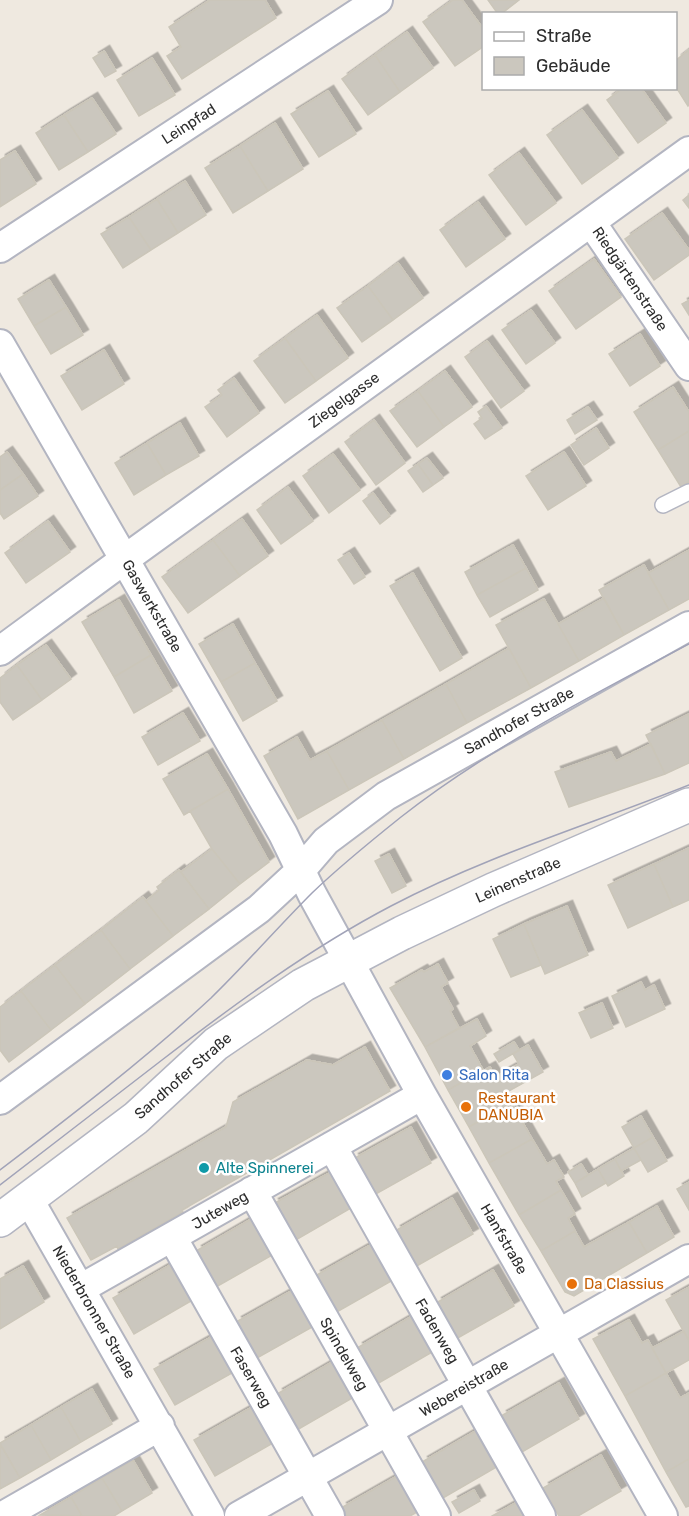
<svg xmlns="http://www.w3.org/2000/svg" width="689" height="1516" font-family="Rubik,sans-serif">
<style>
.building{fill:#cbc7be;stroke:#cbc6b9;stroke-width:1.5;filter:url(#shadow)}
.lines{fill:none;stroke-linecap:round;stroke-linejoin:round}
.lane-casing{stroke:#b3b5c1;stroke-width:18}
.street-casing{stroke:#b3b5c1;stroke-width:32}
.secondary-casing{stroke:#b3b5c1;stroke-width:36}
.lane{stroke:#fff;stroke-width:15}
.street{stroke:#fff;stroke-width:28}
.secondary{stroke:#fff;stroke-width:33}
.tram{stroke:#a1a3b8;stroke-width:1.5}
.shop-dot{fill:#3f7fe0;stroke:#fff;stroke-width:2}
.food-dot{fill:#e8710a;stroke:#fff;stroke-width:2}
.culture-dot{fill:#0f9aa8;stroke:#fff;stroke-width:2}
.labels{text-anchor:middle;stroke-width:5;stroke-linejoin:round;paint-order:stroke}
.street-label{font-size:15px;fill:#2d2d2d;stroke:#fff}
.shop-label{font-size:15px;fill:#366cbe;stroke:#fff;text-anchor:start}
.food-label{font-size:15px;fill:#c56008;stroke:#fff;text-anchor:start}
.culture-label{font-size:15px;fill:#0d838f;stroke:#fff;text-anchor:start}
</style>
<defs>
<filter id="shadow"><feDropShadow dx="5.5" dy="-5.5" stdDeviation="0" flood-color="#0004"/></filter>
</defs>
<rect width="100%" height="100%" fill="#efe9e0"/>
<!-- building -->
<path class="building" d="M210,0H265L276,18L182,79L167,56L181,47L169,27Z
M453,0H462L484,30V46L455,66L423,22Z
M488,0H519L501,14H498Z
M407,32L433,68L400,92L375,55Z
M689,50V105L688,106L676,87V60Z
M104,51L116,71L105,77L93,58Z
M375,55L400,92L368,115L342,79Z
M152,58L175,95L139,116L117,80Z
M623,88H641L666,123L638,143L607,100Z
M328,91L356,134L319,157L291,114Z
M92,98L116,134L88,152L64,115Z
M582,110L618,158L582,184L547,135Z
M64,115L88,152L59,170L36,133Z
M275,123L303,169L268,191L240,146Z
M240,146L268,191L233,213L205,168Z
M15,151L36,184L0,207V160Z
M519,153L556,203L526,225L489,175Z
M185,181L206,215L178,233L157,199Z
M689,195V208L683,200Z
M157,199L178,233L151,250L129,217Z
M478,202L505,239L466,267L440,230Z
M662,213L689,250V255L654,280L625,239Z
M129,217L151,250L123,268L101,234Z
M594,259L621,297L576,329L549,291Z
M398,263L423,298L393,320L368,286Z
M49,280L66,307L34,326L18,299Z
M368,286L393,320L362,342L337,308Z
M689,300V315L682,304Z
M66,307L83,335L51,354L34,326Z
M531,310L555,343L526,364L502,330Z
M317,315L348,358L316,381L285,338Z
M640,334L660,366L630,386L609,354Z
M285,338L316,381L285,403L254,361Z
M487,341L524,391L501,408L465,357Z
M104,350L124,384L82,410L61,376Z
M445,371L472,407L444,427L418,391Z
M234,378L259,413L227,437L205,407L222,395L218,390Z
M673,387L689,412V431L658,450L634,412Z
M418,391L444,427L417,447L390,411Z
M486,406L502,428L485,439L474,424L482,418L478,412Z
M588,407L597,420L575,434L567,420Z
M374,420L405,463L376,485L345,442Z
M180,423L199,456L166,475L147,443Z
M596,428L609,448L584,465L571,445Z
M689,431V482L681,487L658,450Z
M147,443L166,475L134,495L115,463Z
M7,452L23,474L0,490V457Z
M564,452L586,486L548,510L526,476Z
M333,454L360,490L329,513L303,476Z
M427,458L443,478L433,485L418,464Z
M418,464L433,485L423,492L408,471Z
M23,474L38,496L4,519L0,513V490Z
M288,487L313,521L281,544L257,510Z
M373,493L390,516L380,524L363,501Z
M242,519L268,556L240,576L213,540Z
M48,521L70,552L26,583L5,553Z
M213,540L240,576L188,613L162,577Z
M513,545L526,568L477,595L465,572Z
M689,550V599L669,610L648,573Z
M349,553L365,577L354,584L338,560Z
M644,565L669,610L624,635L599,590Z
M526,568L538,590L490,617L477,595Z
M413,573L462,658L440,671L390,586Z
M604,598L624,635L579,661L558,624Z
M544,599L579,661L531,688L496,625Z
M119,600L151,655L114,677L82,622Z
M233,624L255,663L221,682L199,644Z
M46,645L71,679L42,700L17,665Z
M509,648L531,688L467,723L446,684Z
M151,655L172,691L134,713L114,677Z
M255,663L277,701L243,721L221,682Z
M17,665L42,700L13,720L0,702V678Z
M446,684L467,723L404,759L382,720Z
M183,713L200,741L158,765L142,737Z
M689,714V763L665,774L646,735Z
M382,720L404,759L349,790L327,751Z
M297,737L310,760L327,751L349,790L298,819L264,756Z
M651,744L665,774L569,807L555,772L611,752L616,761Z
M207,754L228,789L184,815L163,779Z
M228,789L269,862L240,884L212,849L190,811Z
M689,848V900L673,907L654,864Z
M212,849L240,884L209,909L181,872Z
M389,854L406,886L392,893L375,861Z
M654,864L673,907L628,928L608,885Z
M179,870L209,909L173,936L146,901L159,890L157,887Z
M143,897L173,936L130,969L101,930Z
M567,906L588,955L545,974L524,924Z
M524,924L541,965L511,977L493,939Z
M101,930L130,969L85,1004L55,965Z
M438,964L448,983L441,987L453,1009L450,1011L459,1028L425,1047L390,988L422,970L424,972Z
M55,965L85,1004L51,1030L21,991Z
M641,982L645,990L654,985L665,1009L626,1027L612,996Z
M21,991L51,1030L9,1062L0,1050V1007Z
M602,1003L613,1028L591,1038L579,1013Z
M477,1019L486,1036L470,1046L483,1070L448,1090L425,1047Z
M514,1042L519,1050L499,1062L494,1054Z
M528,1045L543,1072L500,1096L506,1106L469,1127L448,1090L490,1067L496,1077L519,1064L513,1054Z
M365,1047L390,1091L182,1210L183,1212L118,1249L117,1246L91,1260L67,1218L226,1127L233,1102L307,1060L333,1065Z
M512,1103L532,1139L489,1163L469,1127Z
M641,1116L653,1137L634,1148L622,1127Z
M411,1127L431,1163L374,1195L353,1159Z
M653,1137L667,1161L648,1172L634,1148Z
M532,1139L547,1164L554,1160L564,1177L556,1181L561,1190L519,1215L489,1163Z
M634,1148L641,1160L621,1171L615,1159Z
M615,1159L624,1176L608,1186L598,1169Z
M581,1164L588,1175L575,1183L568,1172Z
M598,1169L606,1183L582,1197L575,1183Z
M331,1172L351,1208L294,1241L273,1204Z
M689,1182V1210L677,1189Z
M561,1190L575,1214L568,1218L575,1231L541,1251L519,1215Z
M452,1198L473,1234L415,1267L395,1231Z
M657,1206L674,1237L647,1253L629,1222Z
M253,1218L274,1254L216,1287L196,1251Z
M629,1222L647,1253L574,1296L565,1292L541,1251L575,1231L584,1247Z
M372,1244L393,1280L335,1313L315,1276Z
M170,1265L191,1301L134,1334L113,1298Z
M23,1266L44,1302L0,1329V1279Z
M493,1270L514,1306L456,1339L436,1303Z
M689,1287V1341L666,1300Z
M293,1290L314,1326L257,1358L236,1322Z
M414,1315L434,1351L377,1384L357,1348Z
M629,1320L642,1343L648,1340L666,1373L625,1396L593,1339Z
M684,1331L689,1341V1360L666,1373L652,1348Z
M211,1337L232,1373L175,1405L154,1369Z
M334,1361L354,1397L297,1430L277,1394Z
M666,1373L680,1398L689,1393V1459L666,1472L625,1396Z
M559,1383L579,1419L522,1452L501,1416Z
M92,1389L112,1424L81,1442L61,1407Z
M61,1407L81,1442L51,1460L31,1425Z
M252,1407L273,1443L215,1476L194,1440Z
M31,1425L51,1460L20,1478L0,1443Z
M479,1429L500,1465L443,1498L422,1462Z
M0,1444L20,1478L0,1489Z
M601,1455L621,1491L578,1516H559L543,1488Z
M689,1459V1506L686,1507L666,1472Z
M133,1460L152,1493L122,1511L102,1478Z
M399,1475L419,1511L410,1516H346L341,1508Z
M102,1478L122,1511L114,1516H82L71,1497Z
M474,1490L480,1501L459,1513L452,1502Z
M71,1497L82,1516L40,1515Z
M519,1501L527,1516H492Z"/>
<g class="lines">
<defs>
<path id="lane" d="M663,505L689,492"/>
<path id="street" d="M591,222L689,366
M0,248L378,0
M0,344L283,834L312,894L422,1095L663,1516
M0,651L125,559L689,151
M0,1100L259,909L301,870L326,841L386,796L689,626
M332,1146L541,1516
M252,1191L436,1516
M28,1198L210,1516
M172,1237L330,1516
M80,1289L422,1095
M3,1516L160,1426
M239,1516L689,1259"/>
<path id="secondary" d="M0,1220L136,1118L216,1044L303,985L402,933L493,890L689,805"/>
</defs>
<!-- lane casing -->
<use href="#lane" class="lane-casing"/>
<!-- street casing -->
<use href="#street" class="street-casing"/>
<!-- secondary casing -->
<use href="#secondary" class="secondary-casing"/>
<!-- lane -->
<use href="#lane" class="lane"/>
<!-- street -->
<use href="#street" class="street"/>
<!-- secondary -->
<use href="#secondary" class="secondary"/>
<!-- tram -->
<path class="tram" d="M0,1170C72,1115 144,1060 211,998C246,964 277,928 312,893C340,866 371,841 401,817C489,748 591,696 689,644
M0,1185C54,1143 108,1102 162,1060C235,1004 309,949 391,906C486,856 589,825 689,785"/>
</g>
<!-- markers -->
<circle class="shop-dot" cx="447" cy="1075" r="6"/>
<g class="food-dot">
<circle cx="466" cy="1107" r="6"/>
<circle cx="572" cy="1284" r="6"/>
</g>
<circle class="culture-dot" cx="204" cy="1168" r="6"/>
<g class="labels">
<!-- street labels -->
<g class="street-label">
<text transform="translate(189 124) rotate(-33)" y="5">Leinpfad</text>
<text transform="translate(630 279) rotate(56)" y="5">Riedgärtenstraße</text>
<text transform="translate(344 400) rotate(-36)" y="5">Ziegelgasse</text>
<text transform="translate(152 606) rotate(60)" y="5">Gaswerkstraße</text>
<text transform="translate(519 721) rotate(-29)" y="5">Sandhofer Straße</text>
<text transform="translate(518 880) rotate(-24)" y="5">Leinenstraße</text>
<text transform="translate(183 1076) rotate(-41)" y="5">Sandhofer Straße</text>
<text transform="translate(220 1210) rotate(-30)" y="5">Juteweg</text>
<text transform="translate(504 1239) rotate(60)" y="5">Hanfstraße</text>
<text transform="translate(94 1312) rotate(60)" y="5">Niederbronner Straße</text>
<text transform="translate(437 1331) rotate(60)" y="5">Fadenweg</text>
<text transform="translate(344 1354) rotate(60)" y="5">Spindelweg</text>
<text transform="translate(251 1377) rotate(60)" y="5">Faserweg</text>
<text transform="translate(464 1388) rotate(-30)" y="5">Webereistraße</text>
</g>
<!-- shop labels -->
<g class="shop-label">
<text x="459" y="1080">Salon Rita</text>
</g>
<!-- food labels -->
<g class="food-label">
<text x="478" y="1103">Restaurant<tspan x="478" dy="17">DANUBIA</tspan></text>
<text x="584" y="1289">Da Classius</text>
</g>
<!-- culture labels -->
<g class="culture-label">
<text x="216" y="1173">Alte Spinnerei</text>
</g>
</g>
<!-- legend -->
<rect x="482" y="12" width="195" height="78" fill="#ffffff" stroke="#ababab" stroke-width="1.5"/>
<rect x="494" y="32" width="30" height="9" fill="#ffffff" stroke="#ababab" stroke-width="1.5"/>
<text x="536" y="42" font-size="18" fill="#2d2d2d">Straße</text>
<rect x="494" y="57" width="30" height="18" fill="#cbc7be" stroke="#ababab" stroke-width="1.5"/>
<text x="536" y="72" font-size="18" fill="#2d2d2d">Gebäude</text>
</svg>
